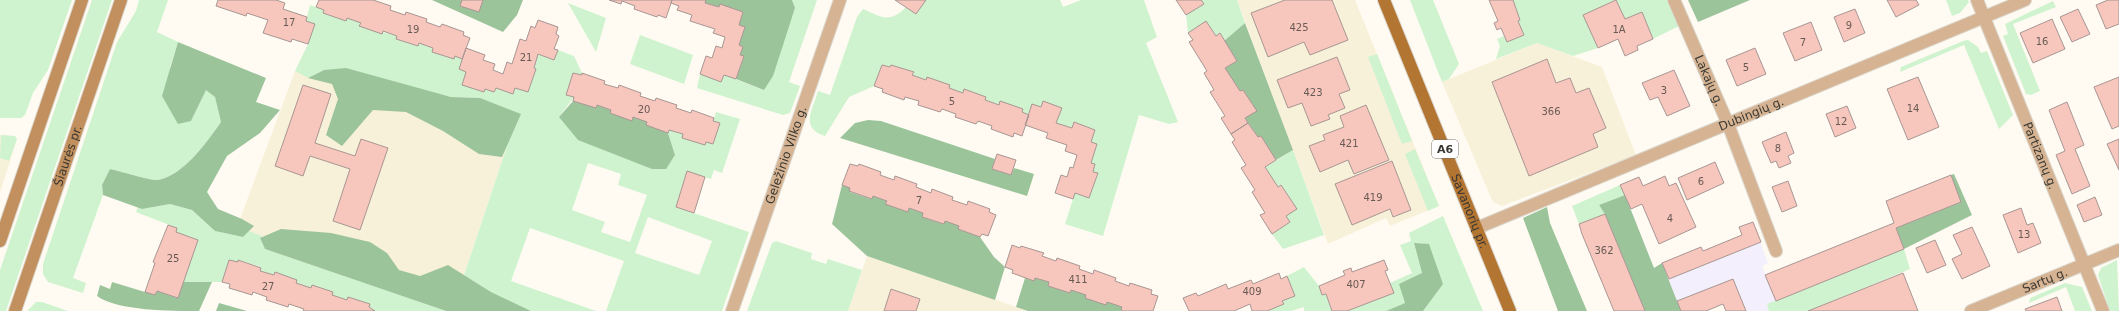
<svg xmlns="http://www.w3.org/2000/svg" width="2119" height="311" font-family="'DejaVu Sans',sans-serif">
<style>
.built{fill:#f8f1d9}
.industrial{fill:#f3effc}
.green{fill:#cef3ce;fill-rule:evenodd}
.forest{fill:#9cc49b}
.building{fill:#f7c6bd;stroke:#a89693}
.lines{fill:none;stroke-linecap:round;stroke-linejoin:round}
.minor-casing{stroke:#dbd8cf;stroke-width:14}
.tertiary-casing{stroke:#dbd8cf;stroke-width:14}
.secondary-casing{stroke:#dbd8cf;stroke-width:14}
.primary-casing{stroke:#dbd8cf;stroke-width:14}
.minor{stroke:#d6b493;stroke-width:12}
.tertiary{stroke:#d6b493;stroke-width:12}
.secondary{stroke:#c2905e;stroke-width:12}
.primary{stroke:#b37532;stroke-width:12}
.labels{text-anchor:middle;stroke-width:4;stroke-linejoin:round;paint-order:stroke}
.number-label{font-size:10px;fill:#685b54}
.shield{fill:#fff;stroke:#74736f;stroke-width:1}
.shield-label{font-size:11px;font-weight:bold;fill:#393731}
.street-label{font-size:12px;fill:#393731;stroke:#fff}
</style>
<rect width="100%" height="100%" fill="#fffbf2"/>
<!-- built -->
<path class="built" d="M1237,0H1355L1439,206L1390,226L1386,218L1328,244Z
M1537,43L1602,67L1636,155L1502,206L1493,202L1491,198L1442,82Z
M295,71L507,146L453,307L237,227Z
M0,135L15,136L17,139L0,193Z
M867,256L1028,311H848Z"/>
<!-- industrial -->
<path class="industrial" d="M1753,222L1768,263L1762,266L1776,301L1767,304L1769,311H1726L1723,304L1706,311H1681L1662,263L1701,247L1703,251L1742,235L1739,227Z"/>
<!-- green -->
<path class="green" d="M0,0H72L48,70L33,93L25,115L21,118H0Z
M92,0H112L6,311H0V270Z
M139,0H168L157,32L178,42L170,67L191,121L206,89L215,97L221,122C207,142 184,175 158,180C151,181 120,171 110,169L102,185L103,195L73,278L86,283L83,293L48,282L43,274V264L117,42L136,11Z
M792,0H817L789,82L800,86L790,113L783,115L697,88L700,74L721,82L724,75L764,90L795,9Z
M926,0H1060L1063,7L1081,0H1144L1157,37L1146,43L1178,122L1169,124L1139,115L1103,236L1065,224L1075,193L1089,198L1098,174L1093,172L1095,165L1091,163L1097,144L1091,142L1095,130L1074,122L1072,128L1056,123L1061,108L1043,102L1041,107L1029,115L1000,102L999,105L985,100V97L964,89L963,93L949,88V85L928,77L926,80L912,75L913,72L891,65L890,67L882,65L874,86L849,97L825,136C800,128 812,111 818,91L830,95L857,17L863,9C882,17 889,24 906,7L916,14Z
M1201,0H1237L1245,23L1224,41L1220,34L1216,36L1206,22L1188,33L1186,15L1203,4Z
M1410,0H1433L1459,64L1449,79L1442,82Z
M1513,0H1668L1679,26L1653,39L1642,12L1625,19L1616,0L1583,15L1598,48L1573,56L1537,43L1496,59L1500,46L1497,39L1504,36L1507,42L1524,35L1518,21L1520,20Z
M1946,0H1968L1969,2L1960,13L1952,16Z
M2053,1L2056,7L2013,24L2040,91L2031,95L2026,94L2003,36L2008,34L2005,24Z
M568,3L606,18L596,52Z
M310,5L324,10L323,13L345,21L347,18L361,23L360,26L397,36L396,39L417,46L419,43L433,48L432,52L454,59L455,56L462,59L459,69L466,72L462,84L484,92L485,89L496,88L513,94L515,88L528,92L536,69L534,68L538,54L554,60L558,50L574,56L582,73V75L573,73L566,94L574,97L559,117L675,155L668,133L669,130L683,134V138L704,145L706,142L713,144L720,123L713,121L716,112L740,119L722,173L714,170L711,179L687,172L676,207L749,232L722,311H606L624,261L530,228L511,281L596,311H531L491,292L464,275L507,146L480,98L451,97L324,70L308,78L295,71L308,44L315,24L306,21ZM588,163L621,174L618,185L647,195L630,242L601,232L605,222L572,210ZM648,217L712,241L699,275L635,253Z
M640,35L693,55L684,84L630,64Z
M1968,40L1978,47L1981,53L1987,51L2013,115L1999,129L1964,45L1900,72L1901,67L1963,41Z
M1377,54L1412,141L1402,144L1368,57Z
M1,135L15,136L17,139L9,161L0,158Z
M1415,149L1439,206L1428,211L1405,154Z
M1293,150L1324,235L1283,249L1272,234L1290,222L1286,216L1297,209L1281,185L1278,187L1265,167Z
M1620,185L1625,195L1599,205L1605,214L1579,224L1572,206Z
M170,204L192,210L215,231L243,237L249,231L264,237L260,238L265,249L446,311H375L369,307L370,304L348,297L347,300L332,295L333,292L312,285L311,288L296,283L297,280L275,272L274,275L260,271L261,267L239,260L238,262L229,260L222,282H183L198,240L176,232L177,228L136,212L138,207L142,209Z
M1443,216L1483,311H1423L1443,283L1414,244L1422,273L1405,303L1386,311H1347L1393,293L1390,283L1412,273L1400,245L1411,241L1409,233Z
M776,241L812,253L811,259L826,264L828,259L862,270L848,311H747L772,243Z
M1904,249L1910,269L1808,311H1769L1767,304Z
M2117,260L2119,311H2110L2098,275L2101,268Z
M1304,267L1319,286L1322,295L1326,294L1332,311H1304V307L1291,311H1267L1284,304L1282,301L1295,296L1287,276Z
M2065,283L2082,287L2092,311H2075L2066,287L2029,303L2030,298Z
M36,302H42L68,311H27Z"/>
<!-- forest -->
<path class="forest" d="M432,0H523L517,15L503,32Z
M706,0H792L795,8L773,76L764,90L736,79L744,57L740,55L743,47L739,45L745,27L739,25L743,12L720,5L719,7L705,3Z
M1688,0H1750L1698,22Z
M1245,23L1293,150L1276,160L1261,136L1258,137L1245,118L1256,110L1243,90L1240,91L1225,68L1237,61L1224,41Z
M178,42L266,78L256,102L280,110L260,133L227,156L207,192L218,209L242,219L254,226L243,237L215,231L192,210L170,204L142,209L103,195L102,185L110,169C120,171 151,181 158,180C184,175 207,142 221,122L215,97L206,90L191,121L178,124L162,96Z
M346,68L451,97L480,98L521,114L502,157L479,154L443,131L406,112L373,110L342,146L326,135L338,99L332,84L308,78L324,70Z
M573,101L596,108L597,105L611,110L610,113L632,120L633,117L647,122V125L668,133L675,155L666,169H652L578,140L559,117Z
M868,120L881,121L995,159L992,169L1011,175L1014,168L1034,174L1027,196L840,138L855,123Z
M1954,174L1972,215L1904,249L1896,228L1961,202L1951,175Z
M842,185L850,188V192L871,199L873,196L887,201L886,204L908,212L909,208L923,213L922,217L943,224L945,221L959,226L958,229L980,237L994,257L1005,267L995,300L867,256L832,224Z
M1625,195L1654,268L1662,263L1681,311H1645L1605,214L1599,205Z
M1547,207L1550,223L1587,311H1558L1523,218Z
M281,229L331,233L370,242L387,253L399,270L420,276L448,265L491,292L531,311H446L265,249L260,238Z
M1414,243L1429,244L1443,284L1423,311H1386L1405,303L1399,284L1422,273Z
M1025,278L1034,281L1035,278L1049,282L1048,286L1070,293L1071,290L1086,295L1085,298L1106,305L1107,302L1122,307L1121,310L1123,311H1028L1016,307Z
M112,282L155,295L157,291L177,298L183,282H212L199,311C171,311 118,311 97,296L100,285L110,289Z
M219,303L247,311H216Z"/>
<!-- building -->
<path class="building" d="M218,0H276L285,3L283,9L307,17L306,21L315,24L308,44L292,39L291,42L263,33L268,20L247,13L246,16L216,6Z
M319,0H373L391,6L390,10L405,15L406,12L427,19L426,22L440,27L442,24L464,32L463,35L470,38L462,59L455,56L454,59L432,52L433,48L419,43L418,46L396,39L397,36L383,31L382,34L359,26L361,23L347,18L346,21L323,13L324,10L316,7Z
M462,0H483L479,12L460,6Z
M609,0H672L666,18L658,15L657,17L634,9L635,6L622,1L621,4Z
M672,0H706L705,3L719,7L720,4L743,12L739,25L745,27L739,45L743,47L740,55L744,56L736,79L724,75L721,82L700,74L706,56L712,58L716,46L722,48L725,37L713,33L715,29L690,21L692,15L677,10L679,6L671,3Z
M895,0H926L916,14Z
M1176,0H1201L1204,4L1186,15Z
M1285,0H1332L1348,40L1310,55L1304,42L1268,57L1251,13Z
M1489,0H1513L1520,20L1518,21L1524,35L1507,42L1501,28L1497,30L1494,23L1498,21Z
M1616,0L1625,19L1642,12L1653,39L1637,46L1638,50L1625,56L1618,39L1598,48L1583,15Z
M1887,0H1916L1919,5L1896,17Z
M2108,0H2119V24L2106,29L2096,5Z
M1855,9L1865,33L1844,42L1834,17Z
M2078,9L2090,34L2072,42L2060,17Z
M2052,19L2065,49L2033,63L2020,33Z
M538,20L558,27L556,34L559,36L554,49L558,50L554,60L538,54L534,68L536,69L528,92L515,88L513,94L496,88L494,92L485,89L484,92L462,85L466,72L459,69L466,48L485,55L483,60L495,64L493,70L503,74L507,62L512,64L520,39L526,41L531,26L535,28Z
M1206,21L1216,36L1220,33L1237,61L1225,68L1240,91L1243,90L1257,111L1245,118L1248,123L1231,134L1221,118L1225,116L1210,92L1214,90L1204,73L1207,71L1189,42L1193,40L1188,33Z
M1811,22L1822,50L1795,61L1783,33Z
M1755,48L1766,74L1737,86L1726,60Z
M1337,57L1350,90L1339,94L1345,108L1328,115L1330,119L1311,126L1302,103L1288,108L1277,80Z
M1547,59L1556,83L1570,78L1576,93L1589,88L1606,128L1593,134L1598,147L1529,176L1492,82Z
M882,65L890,67L891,65L914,72L912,75L926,80L927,77L950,85L949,88L963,93L964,89L986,97L985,100L999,105L1000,101L1023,109L1022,112L1029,115L1022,136L1014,133L1013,137L991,129L992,126L978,121L976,124L955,117L956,114L942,109L940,112L918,105L919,101L905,97L904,100L882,92L883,89L874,86Z
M1674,70L1690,106L1667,116L1658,97L1650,100L1642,83Z
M573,73L582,75V73L605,81L604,84L618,88L619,85L641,93L640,96L655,101L656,98L677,105L676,108L691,113L692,110L714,118L713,121L720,123L713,144L706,142L705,145L682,138L683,134L669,130L668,133L646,125L647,122L633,117L632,121L610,113L611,110L597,105L596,108L573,101L574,97L566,95Z
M1918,77L1939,127L1908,140L1887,89Z
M2119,77V126L2112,129L2094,87Z
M303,85L331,94L315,143L355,156L361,139L388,148L360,230L333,221L350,169L310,156L303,176L275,166Z
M1043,101L1062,108L1056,123L1072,128L1074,122L1095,130L1091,142L1097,144L1091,163L1095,164L1093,172L1098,173L1089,198L1075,193L1073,199L1055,193L1061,175L1067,177L1070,167L1073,168L1077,155L1065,151L1067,145L1046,138L1048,133L1025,125L1032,104L1041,107Z
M2067,102L2084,145L2075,149L2090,186L2072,194L2056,155L2065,151L2049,110Z
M1366,105L1389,160L1354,174L1348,160L1320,172L1309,146L1325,140L1323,135L1344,127L1340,116Z
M1847,106L1856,128L1835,137L1826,114Z
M1248,123L1258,137L1261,136L1276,160L1265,167L1278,187L1281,185L1297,209L1286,216L1290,222L1272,234L1260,215L1265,213L1252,192L1255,190L1241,168L1246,165L1232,142L1235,140L1231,134Z
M1786,132L1794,153L1788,156L1791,163L1779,168L1776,161L1771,163L1762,142Z
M2119,139V170L2107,144Z
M997,154L1016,160L1011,175L992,169Z
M1392,161L1411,210L1393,217L1390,209L1352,225L1335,184Z
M1715,162L1724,183L1687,200L1678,178Z
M850,164L858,166L859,164L881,172L880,175L894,180L895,176L917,184L916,187L931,193L932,189L953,197L952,200L967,205L968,201L990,209L989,212L996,215L988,236L982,234L980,237L958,229L959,226L945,221L944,224L922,217L923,213L909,208L908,212L885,204L887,201L873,196L872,199L849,191L850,188L842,185Z
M687,171L705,177L694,213L676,207Z
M1951,175L1961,202L1896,228L1904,249L1776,301L1765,275L1894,223L1886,201Z
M1665,176L1669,186L1676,183L1696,227L1659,244L1642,204L1631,209L1620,185L1639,177L1643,186Z
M1788,181L1797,206L1782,212L1772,187Z
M2095,197L2102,215L2084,222L2077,205Z
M2021,208L2027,225L2033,223L2041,243L2018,253L2003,215Z
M1605,214L1645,311H1614L1582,234L1579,224Z
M1753,222L1761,242L1669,279L1662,263L1701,247L1703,251L1742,235L1739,227Z
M168,225L177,228L176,232L198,240L178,298L157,291L155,295L145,292L155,263L153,262Z
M1972,227L1990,266L1962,279L1952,259L1962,254L1953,235Z
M1935,240L1946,265L1927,273L1916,248Z
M1012,245L1020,248L1021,246L1044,253L1042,256L1056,261L1057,258L1080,266L1079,269L1093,274L1094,270L1116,278L1115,281L1129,286L1130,283L1152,290L1151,294L1158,296L1153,311H1123L1121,310L1122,307L1107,302L1106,305L1085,298L1086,295L1071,290L1070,293L1048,286L1049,282L1035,278L1034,281L1012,273L1013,270L1005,267Z
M229,260L238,262V260L261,268L260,271L274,275L275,272L297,280L296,283L311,288L312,285L333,292L332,295L347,300L348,297L370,304L369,307L375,311H303L304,309L289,304L288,307L266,300L267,297L253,292L252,295L229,288L230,284L222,282Z
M1384,260L1388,270L1385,271L1394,293L1347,311H1332L1326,294L1322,295L1319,286L1345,275L1343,271L1351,268L1352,272Z
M1279,273L1281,279L1287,276L1295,296L1282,301L1284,304L1267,311H1252L1250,304L1234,311H1189L1183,298L1196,293L1198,296L1226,284L1228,289L1251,280L1253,284Z
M1903,273L1918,311H1808Z
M1733,279L1746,311H1726L1723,304L1706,311H1681L1677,301Z
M891,289L920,299L916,311H884Z
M2057,297L2062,311H2026L2025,309Z"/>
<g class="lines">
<defs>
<g id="minor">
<path id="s1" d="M1674,0L1728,124L1776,251"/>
<path id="s2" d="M1477,228L2025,0"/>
<path id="s3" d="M732,311L840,0"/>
<path id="s4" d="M1971,311L2119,250"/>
</g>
<g id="tertiary">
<path id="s5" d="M1977,0L2103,311"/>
</g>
<g id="secondary">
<path d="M0,241L82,0"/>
<path id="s6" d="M15,311L121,0"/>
</g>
<g id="primary">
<path id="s7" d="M1384,0L1510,311"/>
</g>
</defs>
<!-- minor casing -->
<use href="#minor" class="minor-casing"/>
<!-- tertiary casing -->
<use href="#tertiary" class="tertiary-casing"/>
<!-- secondary casing -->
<use href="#secondary" class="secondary-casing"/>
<!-- primary casing -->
<use href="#primary" class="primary-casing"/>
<!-- minor -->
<use href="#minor" class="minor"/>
<!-- tertiary -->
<use href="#tertiary" class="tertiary"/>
<!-- secondary -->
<use href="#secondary" class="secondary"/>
<!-- primary -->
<use href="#primary" class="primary"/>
</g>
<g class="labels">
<!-- number labels -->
<g class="number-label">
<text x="289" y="26">17</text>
<text x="1849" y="29">9</text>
<text x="1299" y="31">425</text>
<text x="413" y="33">19</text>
<text x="1619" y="33">1A</text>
<text x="2042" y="45">16</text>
<text x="1803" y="46">7</text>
<text x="526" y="61">21</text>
<text x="1746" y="71">5</text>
<text x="1664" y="94">3</text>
<text x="1313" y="96">423</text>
<text x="952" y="105">5</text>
<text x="1913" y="112">14</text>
<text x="644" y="113">20</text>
<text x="1551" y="115">366</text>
<text x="1841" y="125">12</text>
<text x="1349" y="147">421</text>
<text x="1778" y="152">8</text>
<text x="1701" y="185">6</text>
<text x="1373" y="201">419</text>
<text x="919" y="204">7</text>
<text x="1670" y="222">4</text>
<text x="2024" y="238">13</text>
<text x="1604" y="254">362</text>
<text x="173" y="262">25</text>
<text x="1078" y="283">411</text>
<text x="1356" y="288">407</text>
<text x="268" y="290">27</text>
<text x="1252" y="295">409</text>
</g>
<!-- shield labels -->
<rect class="shield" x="1432" y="140" width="26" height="18" rx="3"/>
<g class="shield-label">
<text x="1445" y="153">A6</text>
</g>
<!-- street labels -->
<g class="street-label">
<text dy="4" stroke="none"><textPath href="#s1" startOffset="88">Lakajų g.</textPath></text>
<text dy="4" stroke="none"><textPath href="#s2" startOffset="297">Dubingių g.</textPath></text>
<text dy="4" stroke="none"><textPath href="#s6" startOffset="164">Šiaurės pr.</textPath></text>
<text dy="4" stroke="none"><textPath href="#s3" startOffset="165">Geležinio Vilko g.</textPath></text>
<text dy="4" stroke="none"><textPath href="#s5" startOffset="168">Partizanų g.</textPath></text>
<text dy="4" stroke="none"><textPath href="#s7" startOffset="228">Savanorių pr.</textPath></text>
<text dy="4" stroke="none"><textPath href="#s4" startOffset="80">Sartų g.</textPath></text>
</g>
</g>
</svg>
